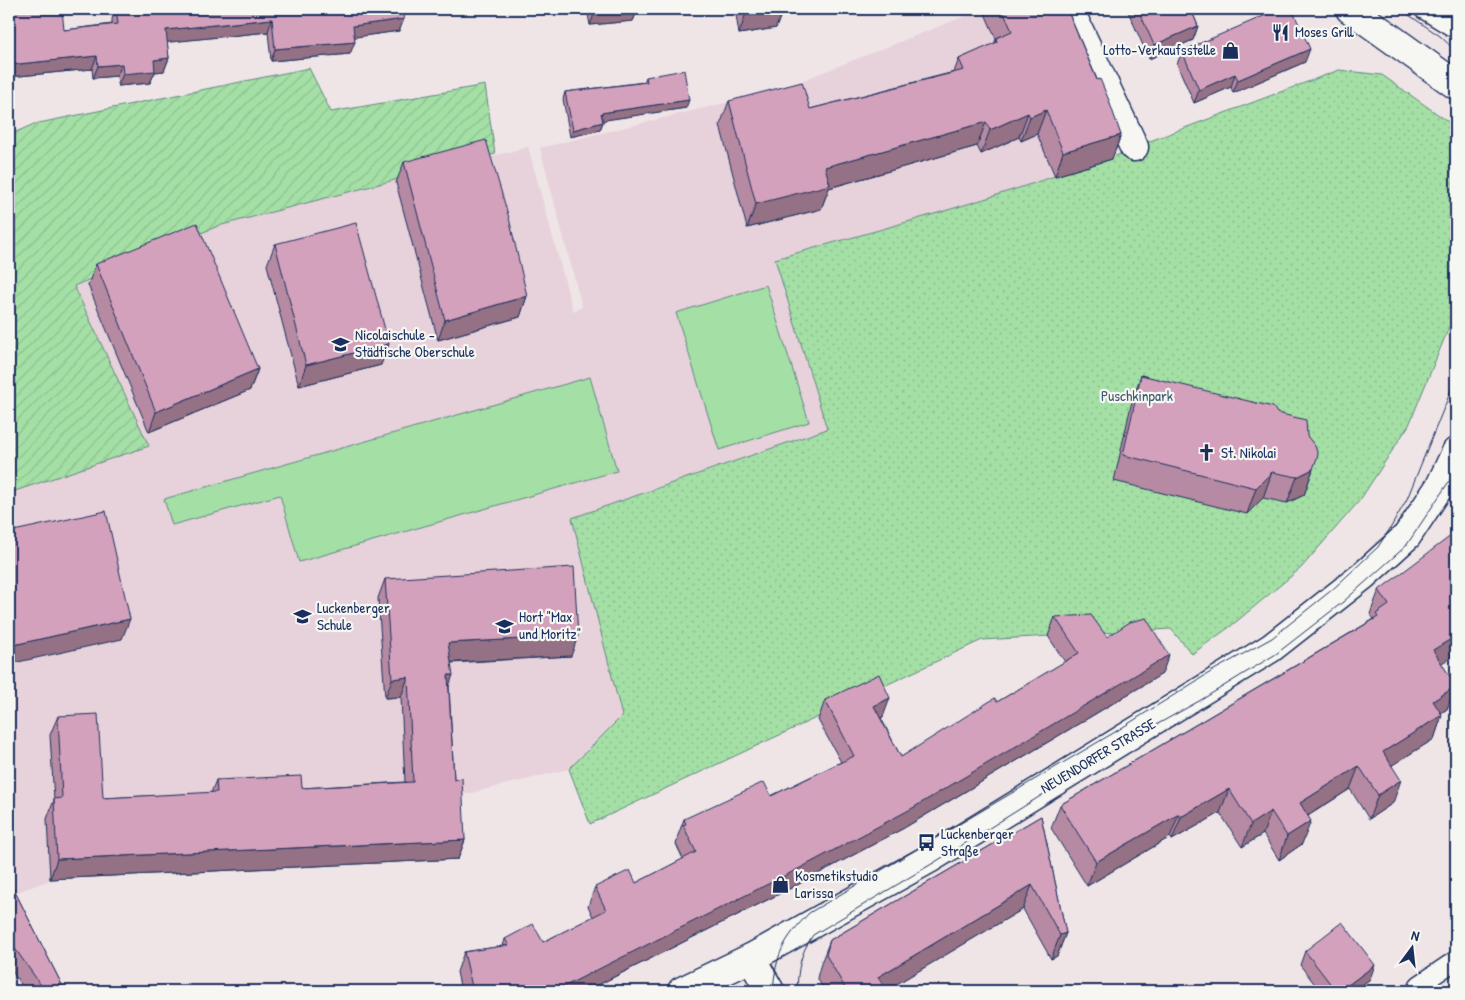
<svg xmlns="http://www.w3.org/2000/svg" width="1465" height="1000" font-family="'Patrick Hand',sans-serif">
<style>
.built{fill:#e7d1da}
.park{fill:url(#park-dots);stroke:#608782}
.garden{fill:url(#garden-furrows);stroke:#608782}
.pitch{fill:#a4dfa5;stroke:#608782}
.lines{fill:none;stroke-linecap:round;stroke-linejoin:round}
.service-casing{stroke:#1b2f5e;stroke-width:21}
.minor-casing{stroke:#1b2f5e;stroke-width:31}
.tertiary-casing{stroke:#1b2f5e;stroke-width:31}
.service{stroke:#f6f6f2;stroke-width:18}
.minor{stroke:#f6f6f2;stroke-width:28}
.tertiary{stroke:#f6f6f2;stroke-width:28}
.tram{stroke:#1b2f5e;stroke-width:1}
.wall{fill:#b68aa2;stroke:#1b2f5e}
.shaded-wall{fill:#947184;stroke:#1b2f5e}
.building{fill:#d4a1bc;stroke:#1b2f5e}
.labels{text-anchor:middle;stroke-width:4.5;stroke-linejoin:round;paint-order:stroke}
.poi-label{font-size:15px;fill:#1b2f5e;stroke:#f6f6f2;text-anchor:start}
.park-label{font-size:15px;fill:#3d5b70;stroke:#f6f6f2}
.street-label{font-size:15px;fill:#1b2f5e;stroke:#f6f6f2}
</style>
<defs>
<pattern id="park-dots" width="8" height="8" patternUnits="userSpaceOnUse" patternTransform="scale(1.25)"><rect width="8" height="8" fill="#a4dfa5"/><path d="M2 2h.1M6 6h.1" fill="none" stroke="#8dc090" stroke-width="1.8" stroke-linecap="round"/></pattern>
<pattern id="garden-furrows" width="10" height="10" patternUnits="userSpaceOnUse" patternTransform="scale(1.25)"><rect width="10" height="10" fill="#a4dfa5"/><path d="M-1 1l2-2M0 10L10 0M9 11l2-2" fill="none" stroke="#8dc090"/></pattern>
</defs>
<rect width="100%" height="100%" fill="#efe5e7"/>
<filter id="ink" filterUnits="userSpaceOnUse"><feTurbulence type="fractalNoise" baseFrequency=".02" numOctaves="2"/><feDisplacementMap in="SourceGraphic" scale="10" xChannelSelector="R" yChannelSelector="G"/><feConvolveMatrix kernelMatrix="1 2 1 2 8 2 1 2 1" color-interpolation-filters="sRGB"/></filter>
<g filter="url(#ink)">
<!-- built -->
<path class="built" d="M983,9H1050L1055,176L1002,195L776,259L827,429L573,518L622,716L569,769L455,797L458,859L53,879L9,895V493L148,446L74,287L218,226L528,147L573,311L582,307L540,148L778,90Z"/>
<!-- park -->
<path class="park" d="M1339,70L1382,75L1446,120L1456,130V310L1409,425L1360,500L1301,568L1231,626L1192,654L1171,629L982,640L590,824L569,769L622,716L572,518L827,429L775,259C868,233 961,208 1052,177C1082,166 1106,163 1134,147Z"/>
<!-- garden -->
<path class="garden" d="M309,68L331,112L485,85L495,154L218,226L74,286L149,446L9,493V135L34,124Z"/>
<!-- pitch -->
<path class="pitch" d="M766,285L809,422L719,450L676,313Z
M590,377L617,471L299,562L280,495L172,525L164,499Z"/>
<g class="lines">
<defs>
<path id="service" d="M1423,9L1454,28
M1419,985L1456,960"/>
<path id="minor" d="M1069,9L1134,147
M682,991L751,958"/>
<path id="tertiary" d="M1350,9L1456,85
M770,991L751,958L929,859L1271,648L1364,575L1407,536L1440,486L1456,452"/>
</defs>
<!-- service casing -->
<use href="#service" class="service-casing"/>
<!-- minor casing -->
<use href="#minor" class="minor-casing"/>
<!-- tertiary casing -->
<use href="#tertiary" class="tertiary-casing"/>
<!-- service -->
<use href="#service" class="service"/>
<!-- minor -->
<use href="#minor" class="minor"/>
<!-- tertiary -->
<use href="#tertiary" class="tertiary"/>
<!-- tram -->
<path class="tram" d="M1400,9L1440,36L1456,51
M1454,28L1456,30
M773,991C776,953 783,941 809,913L1115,732L1214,670L1272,638L1333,589L1378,547L1391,527L1407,499L1456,378
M797,991C798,968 800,954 813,935L935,862L1138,735L1201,700L1276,654L1343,602L1406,546L1456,471"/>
</g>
<!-- wall -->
<path class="wall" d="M9,9L64,30L112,24V19L115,9H403L404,19L399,31L354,37L350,54L271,61L268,32L167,42L169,58L164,71L155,72L150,83L118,86L117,76L93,78L92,69L9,77Z
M587,9H638L633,21L590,25Z
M735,9H783L776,28L739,34Z
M983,9H1069L1070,16L1121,135L1112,159L1055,176L1037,134L1021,141L1019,137L981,154L977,146L829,188L821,209L747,228L720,125L729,101L810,109L954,72L959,59L994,44L996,39Z
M1127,9H1191L1198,26L1193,40L1149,59Z
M1182,51L1305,62L1233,93L1231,87L1194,103L1177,64Z
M646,77L686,108L603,120V122L600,130L570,137L563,99L565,92L644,82Z
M404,162L527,296L520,317L438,340L396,183Z
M275,244L381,365L299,386L267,265Z
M96,264L258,369L250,390L149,432L88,285Z
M1141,375L1277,413L1307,436L1313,469L1304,495L1287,503L1263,498L1247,514L1114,481L1132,401Z
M385,579L571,656L451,663L449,686L454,780L465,840L458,859L50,879L47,819L54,800L50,735L58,716L103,798L211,793L216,780L302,788L405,782L401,697L385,698L378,598Z
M1379,590L1441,663L1456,686L1447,709L1441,713L1442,715L1434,739L1392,765L1393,803L1369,819L1350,789L1308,816L1302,844L1279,860L1263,834L1242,847L1220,813L1172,840L1170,837L1087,886L1051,828L1060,805L1374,619L1370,614Z
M1055,617L1107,637L1162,674L904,828L797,885L586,991H461L457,972L464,952L503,946L505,939L543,942L593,917L588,906L595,887L636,883L683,859L676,844L678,839L677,838L684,819L771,796L841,762L818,720L825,700L883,717L881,718L901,757L997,702L1065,662L1048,636Z
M1041,816L1066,933L1057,956L1051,959L1023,909L886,990V991H825L817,978L821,963L830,940Z
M9,880L65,991H26L9,967Z
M1305,951L1370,979L1354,991H1320L1300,965Z"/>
<!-- shaded-wall -->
<path class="shaded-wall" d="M596,9H638L633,21L590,25Z
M755,9H783L776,28L739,34L747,10Z
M272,19L268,32L161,43L166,30Z
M404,19L399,31L349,38L353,26Z
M1198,26L1193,40L1149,59L1154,45Z
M355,42L350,54L271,61L275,49Z
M1310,49L1305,62L1233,93L1238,80Z
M97,56L92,69L9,77V65Z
M169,58L164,71L155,72L150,83L118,86L123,74L154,60Z
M122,64L117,76L93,78L98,66Z
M1235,74L1231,87L1194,103L1199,90Z
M689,100L686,108L599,121L601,113Z
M1046,110L1037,134L1021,141L1030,117Z
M1028,113L1019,137L981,154L990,130Z
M603,122L600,130L570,137L573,130Z
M986,122L977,146L829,188L821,209L747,228L756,204L825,167Z
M1121,135L1112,159L1055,176L1063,152Z
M527,296L520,317L438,340L445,320Z
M389,344L381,365L299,386L306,365Z
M258,369L250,390L149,432L156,412Z
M1313,469L1304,495L1287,503L1297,477Z
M1272,472L1263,498L1247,514L1256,488Z
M130,619L122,639L9,664V646Z
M578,636L571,656L440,663L448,643Z
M1456,636V654L1425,674L1433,650Z
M1169,655L1162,674L904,828L797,885L586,991H555Z
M448,675H453L446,695Z
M408,677L401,697L385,698L392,679Z
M1456,686L1447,709L1424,724L1433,701Z
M890,698L883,717L867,725L874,706Z
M1442,715L1434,739L1375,776L1383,752Z
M1359,766L1350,789L1291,826L1300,803Z
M1401,780L1393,803L1369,819L1378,795Z
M1229,789L1220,813L1172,840L1181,817Z
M1271,811L1263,834L1242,847L1251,824Z
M1179,814L1170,837L1087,886L1096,862Z
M1311,821L1302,844L1279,860L1287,836Z
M465,840L458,859L50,879L57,859Z
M1032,885L1023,909L885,991L878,977Z
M1066,933L1057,956L1051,959L1060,935Z
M1375,965L1370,979L1354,991H1340Z"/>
<!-- building -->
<path class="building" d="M9,9H62L64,30L118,24L116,9H403L404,19L353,26L355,42L275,49L272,19L166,30L169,58L154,60L155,71L123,74L122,64L98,66L97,56L9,65Z
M1002,9H1069L1071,13L1069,14L1097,80L1100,79L1108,98L1121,135L1063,152L1046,110L1030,117L1028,113L990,130L986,122L825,167L830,185L756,204L729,101L802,82L810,109L964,70L959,59L997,42L996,38L1012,31Z
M1138,9H1191L1198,26L1154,45Z
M1280,9H1292L1310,49L1238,80L1235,74L1199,90L1182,51Z
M684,70L689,100L601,113L603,122L573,130L565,92L647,82L646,77Z
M486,140L509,218L527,296L445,320L404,162Z
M197,223L258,369L156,412L96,264Z
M356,223L389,344L306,365L275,244Z
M1141,375L1273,407L1277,413L1306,420L1307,436L1315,446L1318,455L1313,469L1297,477L1272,472L1256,488L1123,455Z
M106,511L130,619L9,646V532Z
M1456,532V636L1433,650L1456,686L1433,701L1442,715L1383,752L1401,780L1378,795L1359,766L1300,803L1311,821L1287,836L1271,811L1251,824L1229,789L1181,817L1179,814L1096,862L1060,805L1378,617L1376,614L1389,605L1379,590Z
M574,567L578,636L448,643L453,675H448L454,780L462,778L465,840L57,859L54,799L62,798L58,716L98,714L103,798L217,792L216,780L301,776L302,788L413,782L408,677L392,679L385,579Z
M1091,615L1107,637L1130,622L1146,618L1169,655L911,809L804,866L555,991H473L464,952L509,945L505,939L533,924L543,942L606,910L595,887L630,870L636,883L696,852L683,825L686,824L684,819L764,782L771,796L854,756L825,700L879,674L890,698L874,706L901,757L995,698L997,702L1079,653L1055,617Z
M1041,816L1066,933L1060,935L1032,885L878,977L886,991H847L826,955L830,940Z
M9,880L65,991H45L9,940Z
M1342,922L1375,965L1340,991H1336L1305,951Z
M1027,986L1030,991H1019Z"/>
</g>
<!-- icons -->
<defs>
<symbol id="restaurant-bare" viewBox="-9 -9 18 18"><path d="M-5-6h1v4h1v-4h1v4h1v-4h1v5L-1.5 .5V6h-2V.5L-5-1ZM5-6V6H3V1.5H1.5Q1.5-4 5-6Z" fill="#1b2f5e" stroke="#f6f6f2" stroke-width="2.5" paint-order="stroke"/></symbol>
<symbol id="shop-bare" viewBox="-9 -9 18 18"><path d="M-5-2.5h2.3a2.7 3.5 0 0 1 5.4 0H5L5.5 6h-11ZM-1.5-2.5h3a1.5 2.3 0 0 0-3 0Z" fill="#1b2f5e" stroke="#f6f6f2" stroke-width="2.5" paint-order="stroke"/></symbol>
<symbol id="school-bare" viewBox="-9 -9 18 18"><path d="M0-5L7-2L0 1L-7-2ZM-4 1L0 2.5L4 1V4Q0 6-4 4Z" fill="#1b2f5e" stroke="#f6f6f2" stroke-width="2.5" paint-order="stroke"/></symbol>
<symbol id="church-bare" viewBox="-9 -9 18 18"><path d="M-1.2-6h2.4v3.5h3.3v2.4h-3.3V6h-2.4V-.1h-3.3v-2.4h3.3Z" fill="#1b2f5e" stroke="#f6f6f2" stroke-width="2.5" paint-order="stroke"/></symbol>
<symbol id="bus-bare" viewBox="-9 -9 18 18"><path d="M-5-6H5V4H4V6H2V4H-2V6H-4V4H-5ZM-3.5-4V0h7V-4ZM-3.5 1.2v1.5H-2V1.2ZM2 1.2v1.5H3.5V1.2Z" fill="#1b2f5e" stroke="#f6f6f2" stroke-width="2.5" paint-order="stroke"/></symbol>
</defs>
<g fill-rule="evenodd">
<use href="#restaurant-bare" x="1268" y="20" width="25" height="25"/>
<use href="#shop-bare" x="1218" y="38" width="25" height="25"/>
<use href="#school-bare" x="328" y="332" width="25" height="25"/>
<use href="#church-bare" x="1194" y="440" width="25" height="25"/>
<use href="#school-bare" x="290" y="604" width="25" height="25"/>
<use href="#school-bare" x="492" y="614" width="25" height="25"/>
<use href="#bus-bare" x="914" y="830" width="25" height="25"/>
<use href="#shop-bare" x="768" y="872" width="25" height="25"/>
</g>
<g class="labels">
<!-- poi labels -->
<g class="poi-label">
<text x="1295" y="37">Moses Grill</text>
<text x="1216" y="55" text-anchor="end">Lotto-Verkaufsstelle</text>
<text x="355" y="340">Nicolaischule -<tspan x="355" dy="17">Städtische Oberschule</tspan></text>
<text x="1221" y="458">St. Nikolai</text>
<text x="317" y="613">Luckenberger<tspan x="317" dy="17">Schule</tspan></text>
<text x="519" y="622">Hort "Max<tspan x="519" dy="17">und Moritz"</tspan></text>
<text x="941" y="839">Luckenberger<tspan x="941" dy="17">Straße</tspan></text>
<text x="795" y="881">Kosmetikstudio<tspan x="795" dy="17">Larissa</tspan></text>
</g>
<!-- park labels -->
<g class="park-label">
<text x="1137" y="401">Puschkinpark</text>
</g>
<!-- street labels -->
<g class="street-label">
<text transform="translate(1098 756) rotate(-31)" y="5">NEUENDORFER STRASSE</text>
</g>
</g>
<!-- margin -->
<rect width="1465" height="1000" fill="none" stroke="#f6f6f2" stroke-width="30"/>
<rect x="15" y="15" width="1435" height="970" fill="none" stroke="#1b2f5e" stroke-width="2" filter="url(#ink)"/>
<!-- north arrow -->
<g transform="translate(1412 948) rotate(15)" stroke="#f6f6f2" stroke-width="4" paint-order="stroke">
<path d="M0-4L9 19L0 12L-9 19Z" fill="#1b2f5e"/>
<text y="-8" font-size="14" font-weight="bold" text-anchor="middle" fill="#1b2f5e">N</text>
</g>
</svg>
